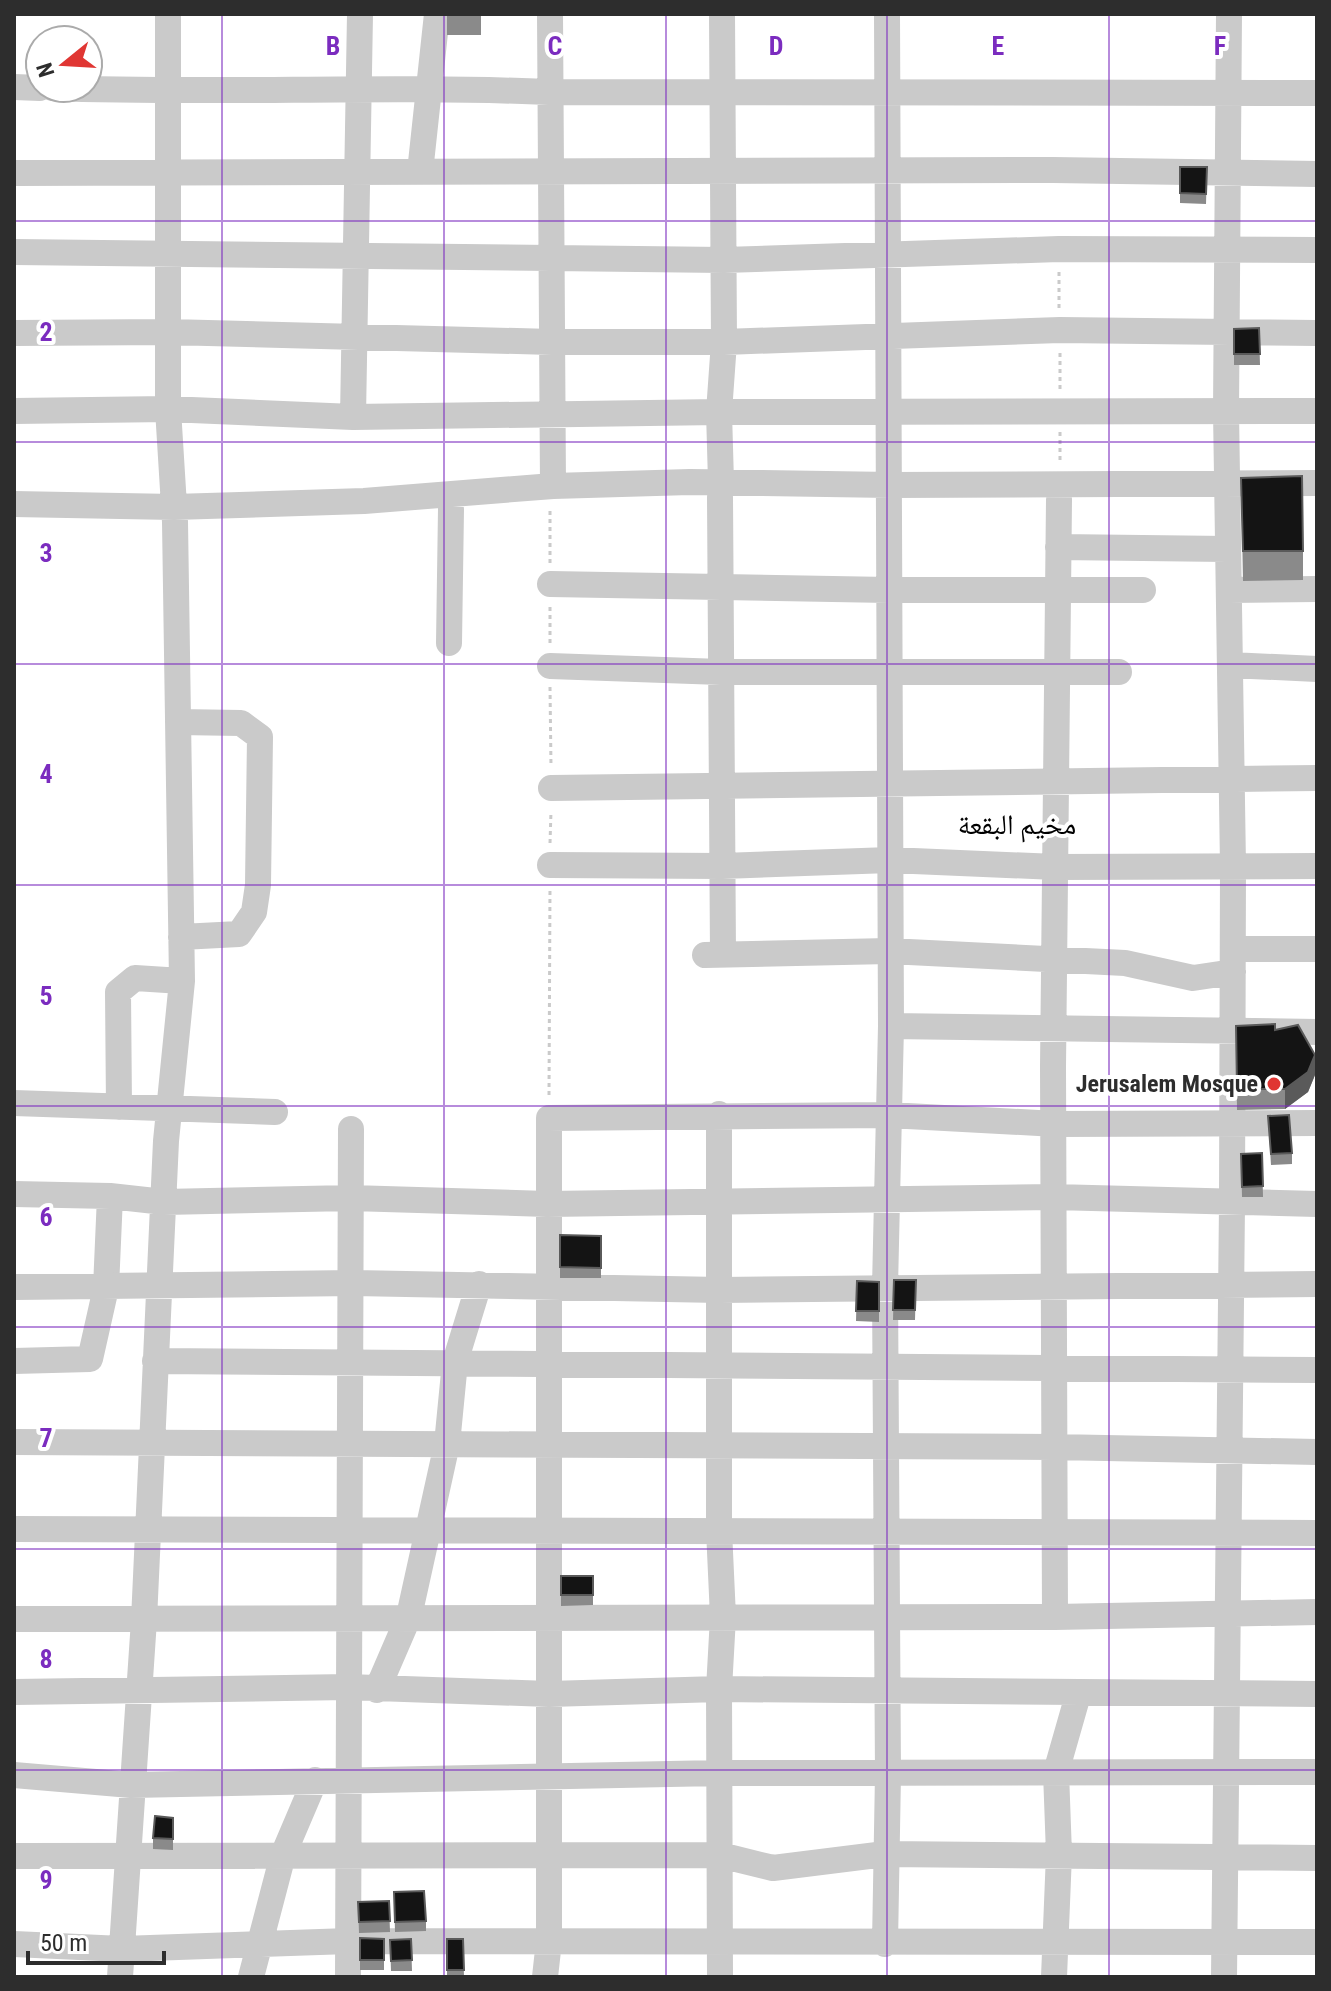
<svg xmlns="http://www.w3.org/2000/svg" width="1331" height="1991" font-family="'Roboto Condensed','Noto Naskh Arabic',sans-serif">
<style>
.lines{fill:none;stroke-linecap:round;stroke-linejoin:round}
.path{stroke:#cacaca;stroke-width:3;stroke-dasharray:4 4;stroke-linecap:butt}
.minor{stroke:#cacaca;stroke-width:26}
.wall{fill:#8a8a8a}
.shaded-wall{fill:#5a5a5a}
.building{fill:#141414;stroke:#5a5a5a;stroke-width:2}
.grid{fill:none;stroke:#7b2cbf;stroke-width:2;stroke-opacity:0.55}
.poi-dot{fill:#e03633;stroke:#fff;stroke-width:3}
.labels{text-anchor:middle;stroke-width:8;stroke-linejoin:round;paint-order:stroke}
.poi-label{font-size:24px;font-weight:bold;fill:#2d2d2d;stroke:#fff;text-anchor:end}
.quarter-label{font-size:28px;fill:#000;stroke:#fff}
.grid-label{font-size:26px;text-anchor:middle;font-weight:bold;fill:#7b2cbf;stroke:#fff;stroke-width:8;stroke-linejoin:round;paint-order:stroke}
</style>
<rect width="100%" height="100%" fill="#fff"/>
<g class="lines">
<!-- path -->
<path class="path" d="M1059,272V309
M1060,389V352
M1060,432V461
M550,563V507
M550,607V643
M550,687L551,767
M550,843L551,811
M549,1095L550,887"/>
<!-- minor -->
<path class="minor" d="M550,14L553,486
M14,87L40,88
M52,88C218,94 384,85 549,92L1317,93
M420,172L437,14
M14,173L1053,170L1317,174
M14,252L724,260L1059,249L1317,250
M14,333L169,332L552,342H724L1060,330L1317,333
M14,411L168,409L353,417L719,412L1317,411
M353,417L360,14
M721,482L719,412L724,342L722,14
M720,497L723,954
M14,504L174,507L364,501L553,486L690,482L891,485L1317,483
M1058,547L1227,549
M550,584L889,590H1143
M1229,590L1317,589
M449,643L451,509
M1230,665L1317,669
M550,666L721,672H1119
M178,722L241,723L260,737L258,885L254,912L239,934L181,937
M551,788L1317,778
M550,865L722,866L890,860L1056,867L1317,866
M1233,949H1317
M705,955L889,951L1125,963L1193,978L1233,972
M891,1026L1317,1032
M14,1103L275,1112
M119,1107L118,992L135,978L182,981
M719,1114V1530L723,1617L719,1689L720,1977
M14,1194L110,1196L164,1202L351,1198L547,1204L1054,1197L1317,1204
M14,1287L354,1283L720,1290L1317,1284
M14,1361L90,1359L106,1288L110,1196
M155,1361L1317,1370
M14,1442L1054,1447L1317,1452
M14,1529L1317,1533
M1055,1617L1053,1067L1059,500
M14,1619L1055,1617L1317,1612
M377,1690L409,1616L447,1444L455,1362L479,1284
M14,1692L348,1687L549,1694L719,1689L1317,1694
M14,1775L131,1785L719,1773L1317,1772
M14,1856L720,1855L773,1868L885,1854L1317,1858
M14,1944L122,1949L349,1941L1317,1942
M885,1944L888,1774L885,1287L891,1026L887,14
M120,1977L144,1620L166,1141L182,981L175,522L168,409V14
M251,1977L283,1855L315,1780
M348,1977L351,1129
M545,1977L549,1941V1118L889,1115L1056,1124L1317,1123
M1054,1977L1059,1854L1056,1772L1078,1695
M1224,1977L1232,1204L1233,866L1226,411L1229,14"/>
</g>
<!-- wall -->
<path class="wall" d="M447,14H481V35H447Z
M1180,167H1207L1206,204L1180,203Z
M1259,328L1260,365H1234V329Z
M1241,478L1303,551V580L1243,581Z
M1236,1026L1275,1030L1315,1075L1308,1092L1285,1109L1237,1110Z
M1268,1116L1292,1153V1164L1271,1165Z
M1262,1153L1263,1197H1242L1241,1154Z
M560,1235L601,1236V1278H560Z
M894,1280H916L915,1320H893Z
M857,1281L879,1282V1322L856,1321Z
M561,1576H593V1605L561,1606Z
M173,1818V1850L153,1849V1838Z
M394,1892L426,1921V1931L395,1932Z
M389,1901L390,1932L359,1933L358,1902Z
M360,1938L384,1939V1970H360Z
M411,1939L412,1971H391L390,1940Z
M447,1939H463L464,1977H447Z"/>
<!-- shaded-wall -->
<path class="shaded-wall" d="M1315,1055V1075L1308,1092L1285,1109V1089Z"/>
<!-- building -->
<path class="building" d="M1180,167H1207L1206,194L1180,193Z
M1259,328L1260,354H1234V329Z
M1302,476L1303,551H1243L1241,478Z
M1275,1024V1030L1298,1025L1315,1055L1308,1072L1285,1089H1237L1236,1026Z
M1289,1115L1292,1153L1271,1154L1268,1116Z
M1262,1153L1263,1186L1242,1187L1241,1154Z
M560,1235L601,1236V1268L560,1267Z
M894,1280H916L915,1310H893Z
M857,1281L879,1282V1311H856Z
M561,1576H593V1595H561Z
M155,1816L173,1818V1839L153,1838Z
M424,1891L426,1921L395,1922L394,1892Z
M389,1901L390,1921L359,1922L358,1902Z
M360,1938L384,1939V1960H360Z
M411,1939L412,1960L391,1961L390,1940Z
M447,1939H463L464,1970H447Z"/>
<!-- grid -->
<path class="grid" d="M222,14V1977M444,14V1977M666,14V1977M887,14V1977M1109,14V1977M14,221H1317M14,442H1317M14,664H1317M14,885H1317M14,1106H1317M14,1327H1317M14,1549H1317M14,1770H1317"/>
<!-- markers -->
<circle class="poi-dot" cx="1274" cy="1084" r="8"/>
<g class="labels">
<!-- poi labels -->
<g class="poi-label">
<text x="1258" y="1092">Jerusalem Mosque</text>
</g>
<!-- quarter labels -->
<g class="quarter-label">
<text x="1017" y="834">مخيم البقعة</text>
</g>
</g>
<g class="grid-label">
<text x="333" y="55">B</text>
<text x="555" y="55">C</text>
<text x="776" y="55">D</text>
<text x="998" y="55">E</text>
<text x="1220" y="55">F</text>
<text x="46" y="341">2</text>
<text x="46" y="562">3</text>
<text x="46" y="783">4</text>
<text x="46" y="1005">5</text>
<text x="46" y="1226">6</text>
<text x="46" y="1447">7</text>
<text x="46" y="1668">8</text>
<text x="46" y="1889">9</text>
</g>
<!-- border -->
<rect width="1331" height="1991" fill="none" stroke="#2d2d2d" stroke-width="32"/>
<!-- north arrow -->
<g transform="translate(64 64) rotate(252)"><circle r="38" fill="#ffffff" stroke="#ababab" stroke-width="2"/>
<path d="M0-6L14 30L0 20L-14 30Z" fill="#e03633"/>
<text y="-12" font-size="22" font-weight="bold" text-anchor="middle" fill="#2d2d2d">N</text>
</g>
<!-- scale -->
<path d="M28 1951v12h136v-12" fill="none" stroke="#2d2d2d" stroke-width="4"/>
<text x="40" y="1951" font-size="24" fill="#2d2d2d" stroke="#ffffff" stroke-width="6" paint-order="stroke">50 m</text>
</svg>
